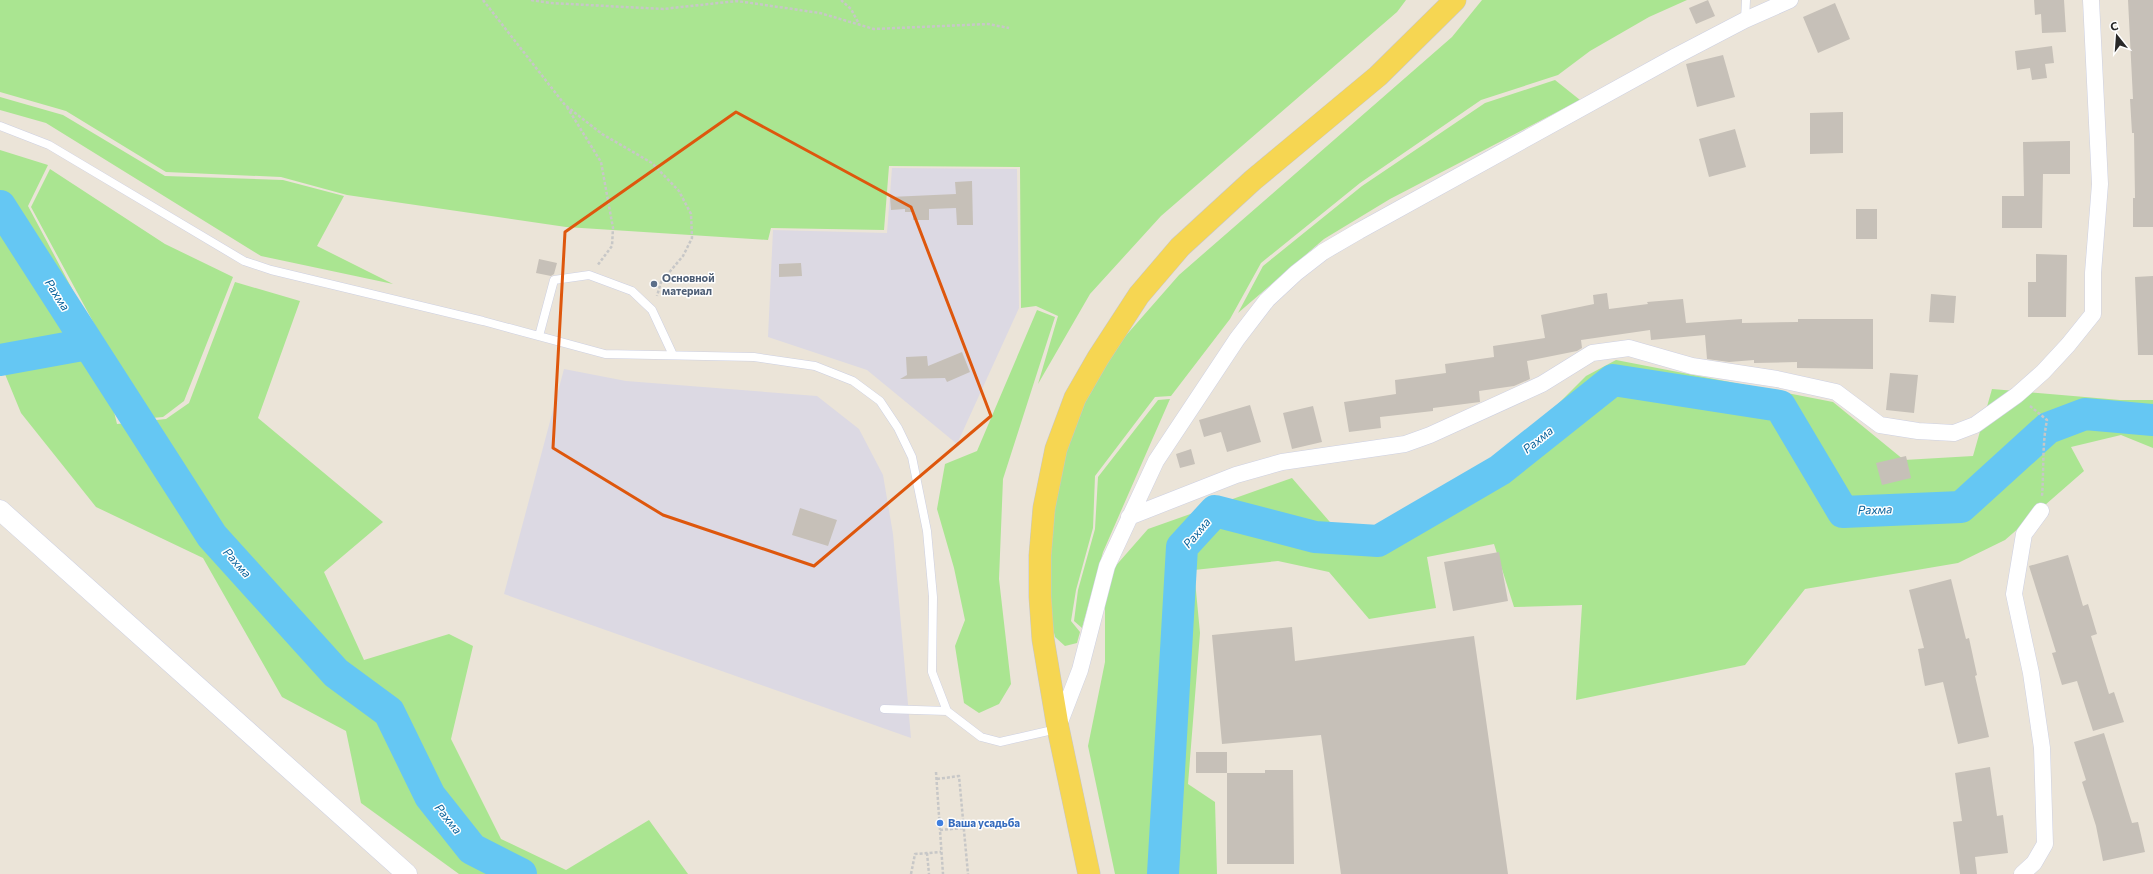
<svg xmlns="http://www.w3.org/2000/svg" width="2153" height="874" font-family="Commissioner,sans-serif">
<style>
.industrial{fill:#dcd9e3}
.green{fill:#aae591}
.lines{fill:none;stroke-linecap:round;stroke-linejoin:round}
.river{stroke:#65c7f3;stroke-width:32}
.building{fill:#c6c0b8}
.service-casing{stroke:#cdd0e2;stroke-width:9}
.minor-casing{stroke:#cdd0e2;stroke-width:17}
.tertiary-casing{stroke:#cdd0e2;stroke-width:21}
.primary-casing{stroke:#c7c7c7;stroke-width:23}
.path{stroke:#c7c7c7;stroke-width:2.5;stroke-dasharray:3 2;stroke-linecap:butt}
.service{stroke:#fff;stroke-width:8}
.minor{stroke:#fff;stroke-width:16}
.tertiary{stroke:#fff;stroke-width:20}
.primary{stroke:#f6d652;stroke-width:22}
.marked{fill:none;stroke:#de570d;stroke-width:3;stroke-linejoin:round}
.service-dot{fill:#5c6f8a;stroke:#fff;stroke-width:1.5}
.shop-dot{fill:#3f7fe0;stroke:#fff;stroke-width:1.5}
.labels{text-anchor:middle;stroke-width:3;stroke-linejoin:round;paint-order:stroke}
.service-label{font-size:11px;font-weight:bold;fill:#4e5e75;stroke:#fff;text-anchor:start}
.shop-label{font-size:11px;font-weight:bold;fill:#366cbe;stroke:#fff;text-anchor:start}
.water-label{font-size:12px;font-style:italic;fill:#08629b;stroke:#fff}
</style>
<rect width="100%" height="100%" fill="#ebe4d8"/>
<!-- industrial -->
<path class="industrial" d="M892,168L1017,169L1019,308L957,444L867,370L768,337L773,230L887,233Z
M564,369L626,381L817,396L859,429L883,475L893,534L911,738L504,594Z"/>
<!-- green -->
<path class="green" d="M0,0H1406L1397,12L1161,216L1090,294L1038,384L1058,316L1036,306L1021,308L1020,167L889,166L884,230L771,228L768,240L566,227L347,195L281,177L166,172L66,111L0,92Z
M1482,0H1687L1649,17L1590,51L1558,75L1481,100L1360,183L1261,263L1230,319L1171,396L1155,397L1095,476L1093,528L1076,590L1071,621L1080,632L1077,643L1065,646L1055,637L1051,620L1049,543L1060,467L1084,399L1122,340L1179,275L1452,37Z
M1555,80L1580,100L1390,199L1324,239L1238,313L1263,266L1362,186L1485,103Z
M0,97L63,115L165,176L283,180L344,196L317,246L393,284L261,256L46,123L0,110Z
M0,150L48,165L28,206L94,330L117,424L166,419L189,403L235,282L300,301L258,418L383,522L324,572L364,660L449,634L473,646L451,739L501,839L566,870L649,820L688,874H459L361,803L346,731L282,697L203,558L96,507L21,413L0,362Z
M50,169L165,244L233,277L184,401L163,417L119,421L97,329L31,207Z
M1037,310L1055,317L1003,479L999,579L1011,684L999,704L979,713L964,703L955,646L965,620L954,568L937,509L945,464L977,451Z
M1616,360L1833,402L1904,460L1973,456L1992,389L2120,400H2153V448L2121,435L2071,447L2084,471L2005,540L1958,563L1805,589L1745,665L1576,700L1582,605L1514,607L1494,544L1427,557L1436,608L1369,619L1329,572L1278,561L1194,570L1200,633L1188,784L1215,802L1217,874H1115L1088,746L1105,662V578L1148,529L1292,478L1354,550L1448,483L1498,464L1586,376Z
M1170,399L1103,552L1082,628L1074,621L1078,590L1095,529L1098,477L1158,400Z"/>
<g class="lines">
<!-- river -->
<path class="river" d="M0,206L212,536L336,673L389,712L430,796L472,849L521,874
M0,360L88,344
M1163,874L1182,547L1215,511L1315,537L1378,541L1500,470L1613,380L1780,406L1843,512L1961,507L2048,428L2085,414L2153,420"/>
</g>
<!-- building -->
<path class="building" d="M1708,0L1715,16L1696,24L1689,8Z
M2034,0H2064L2066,32L2042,33L2041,14L2035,15Z
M2128,0H2153V227H2133V198H2135L2134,133H2132L2130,99H2133Z
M1835,3L1850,39L1818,53L1803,17Z
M2052,46L2054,63L2045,64L2047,78L2032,80L2030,68L2017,70L2015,51Z
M1723,55L1735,97L1697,107L1686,64Z
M1843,112V153L1810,154V113Z
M1735,129L1746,167L1709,177L1699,139Z
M2070,141V174H2043L2042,228H2002V196H2024L2023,142Z
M972,181L973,225H957L956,208L929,209V220H913V212H905V209L891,210L890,197L956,194L955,182Z
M1856,209H1877V239H1856Z
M2036,254L2067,255L2066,317H2028V282H2036Z
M539,259L557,263L554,274L551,276L536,273Z
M801,263L802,276L779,277V264Z
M2153,276V355H2138L2135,277Z
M1607,293L1609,309L1648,304L1647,302L1683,299L1686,323L1742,319V323L1798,322V319H1873V369L1797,368V362L1754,363V360L1729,362L1707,359L1705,335L1651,340L1650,330L1581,340L1582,348L1577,351L1527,361L1530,379L1514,386L1479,391L1480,402L1433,408V411L1380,417L1381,428L1349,432L1344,402L1396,394L1395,380L1446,373L1445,364L1494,357L1493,346L1545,338L1541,315L1594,304L1593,295Z
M1931,294L1956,296L1954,323L1929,322Z
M962,352L970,372L947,382L945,378L900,379L907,375L906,357L927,356L928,366Z
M1890,373L1918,375L1914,413L1886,410Z
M1250,405L1261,442L1227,452L1221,432L1204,437L1199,420Z
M1313,406L1322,442L1292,449L1283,413Z
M1191,449L1195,464L1180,468L1176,454Z
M1906,456L1911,478L1882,485L1876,463Z
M800,508L837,520L828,546L792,535Z
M1499,552L1508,601L1453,611L1444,562Z
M2068,555L2083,606L2088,604L2097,634L2091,636L2109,694L2114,692L2124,722L2093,731L2077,681L2062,685L2052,653L2056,652L2029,566Z
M1951,579L1966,639L1969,638L1977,675L1975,676L1989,737L1958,744L1943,682L1925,686L1918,649L1924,648L1909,590Z
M1292,627L1295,661L1474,636L1508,874H1341L1321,735L1222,744L1212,635Z
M2104,733L2132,823L2138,822L2145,852L2103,861L2096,826L2082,782L2086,780L2074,742Z
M1196,752H1227V773H1196Z
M1990,767L1997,816L2003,815L2008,853L1975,857L1977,874H1960L1953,822L1962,821L1955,773Z
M1265,770H1293L1294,864H1227V773H1265Z"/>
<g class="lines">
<defs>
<path id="service" d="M1745,20L1746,0
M0,126L49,145L244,261L271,270L483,321L605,354L754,357L815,366L853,381L880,401L898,428L912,457L927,531L933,597L932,672L947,711L981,737L1000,742L1057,729
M539,336L554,280L589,275L632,291L652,310L673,355
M884,709L947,711"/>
<path id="minor" d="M1129,517L1236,475L1282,462L1405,444L1430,435L1542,384L1592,353L1629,348L1692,366L1777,379L1836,392L1880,425L1918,431L1954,433L1975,425L2017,395L2043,372L2068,345L2093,314V273L2100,184L2091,0
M1058,727L1080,670L1107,566L1156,461L1237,339L1267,300L1296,273L1323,252L1359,231L1676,56L1745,20L1790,0
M2022,874L2034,863L2045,844L2042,748L2031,673L2014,594L2024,534L2041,511"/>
<path id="tertiary" d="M0,510L407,874"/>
<path id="primary" d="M1089,874L1058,728L1043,639L1040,596V556L1044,508L1056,449L1075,398L1098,358L1139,295L1180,247L1253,180L1378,76L1455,0"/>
</defs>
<!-- service casing -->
<use href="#service" class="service-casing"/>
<!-- minor casing -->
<use href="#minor" class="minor-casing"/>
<!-- tertiary casing -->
<use href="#tertiary" class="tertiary-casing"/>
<!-- primary casing -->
<use href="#primary" class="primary-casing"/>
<!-- path -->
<path class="path" d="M483,0L565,105L602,134L652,163L679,191L691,214L692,238L683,256L661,282L657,296
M531,0L550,3L663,9L737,1L820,13L874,29L988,24L1009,28
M841,0L851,9L859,24
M567,107L601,162L613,228L612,246L597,266
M2030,406L2047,420C2042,444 2044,471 2042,496
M936,772L943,874
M937,779L959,776L968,874
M940,830L963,828
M927,853L929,874
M911,874L915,854L941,852"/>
<!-- service -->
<use href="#service" class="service"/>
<!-- minor -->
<use href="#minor" class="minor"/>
<!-- tertiary -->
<use href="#tertiary" class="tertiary"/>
<!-- primary -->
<use href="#primary" class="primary"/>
</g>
<!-- marked area -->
<path class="marked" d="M736,112L911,207L991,416L814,566L663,515L553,448L565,232Z"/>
<!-- markers -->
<circle class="service-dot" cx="654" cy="284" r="4"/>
<circle class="shop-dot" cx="940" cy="823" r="4"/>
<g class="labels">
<!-- service labels -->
<g class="service-label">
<text x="662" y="282">Основной<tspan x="662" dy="13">материал</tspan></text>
</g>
<!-- shop labels -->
<g class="shop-label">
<text x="948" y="827">Ваша усадьба</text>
</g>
<!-- water labels -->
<g class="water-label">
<text transform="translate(57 295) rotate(57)" y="4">Рахма</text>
<text transform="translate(1538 440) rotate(-39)" y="4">Рахма</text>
<text transform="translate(1875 510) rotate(-2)" y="4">Рахма</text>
<text transform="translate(1197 533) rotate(-50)" y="4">Рахма</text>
<text transform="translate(237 563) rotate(48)" y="4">Рахма</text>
<text transform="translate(448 819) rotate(51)" y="4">Рахма</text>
</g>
</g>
<!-- north arrow -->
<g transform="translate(2117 36) rotate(343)" stroke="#ffffff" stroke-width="3" paint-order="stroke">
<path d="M0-3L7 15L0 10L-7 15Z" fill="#282828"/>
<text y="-6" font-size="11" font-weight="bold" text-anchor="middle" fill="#282828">С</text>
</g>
</svg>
